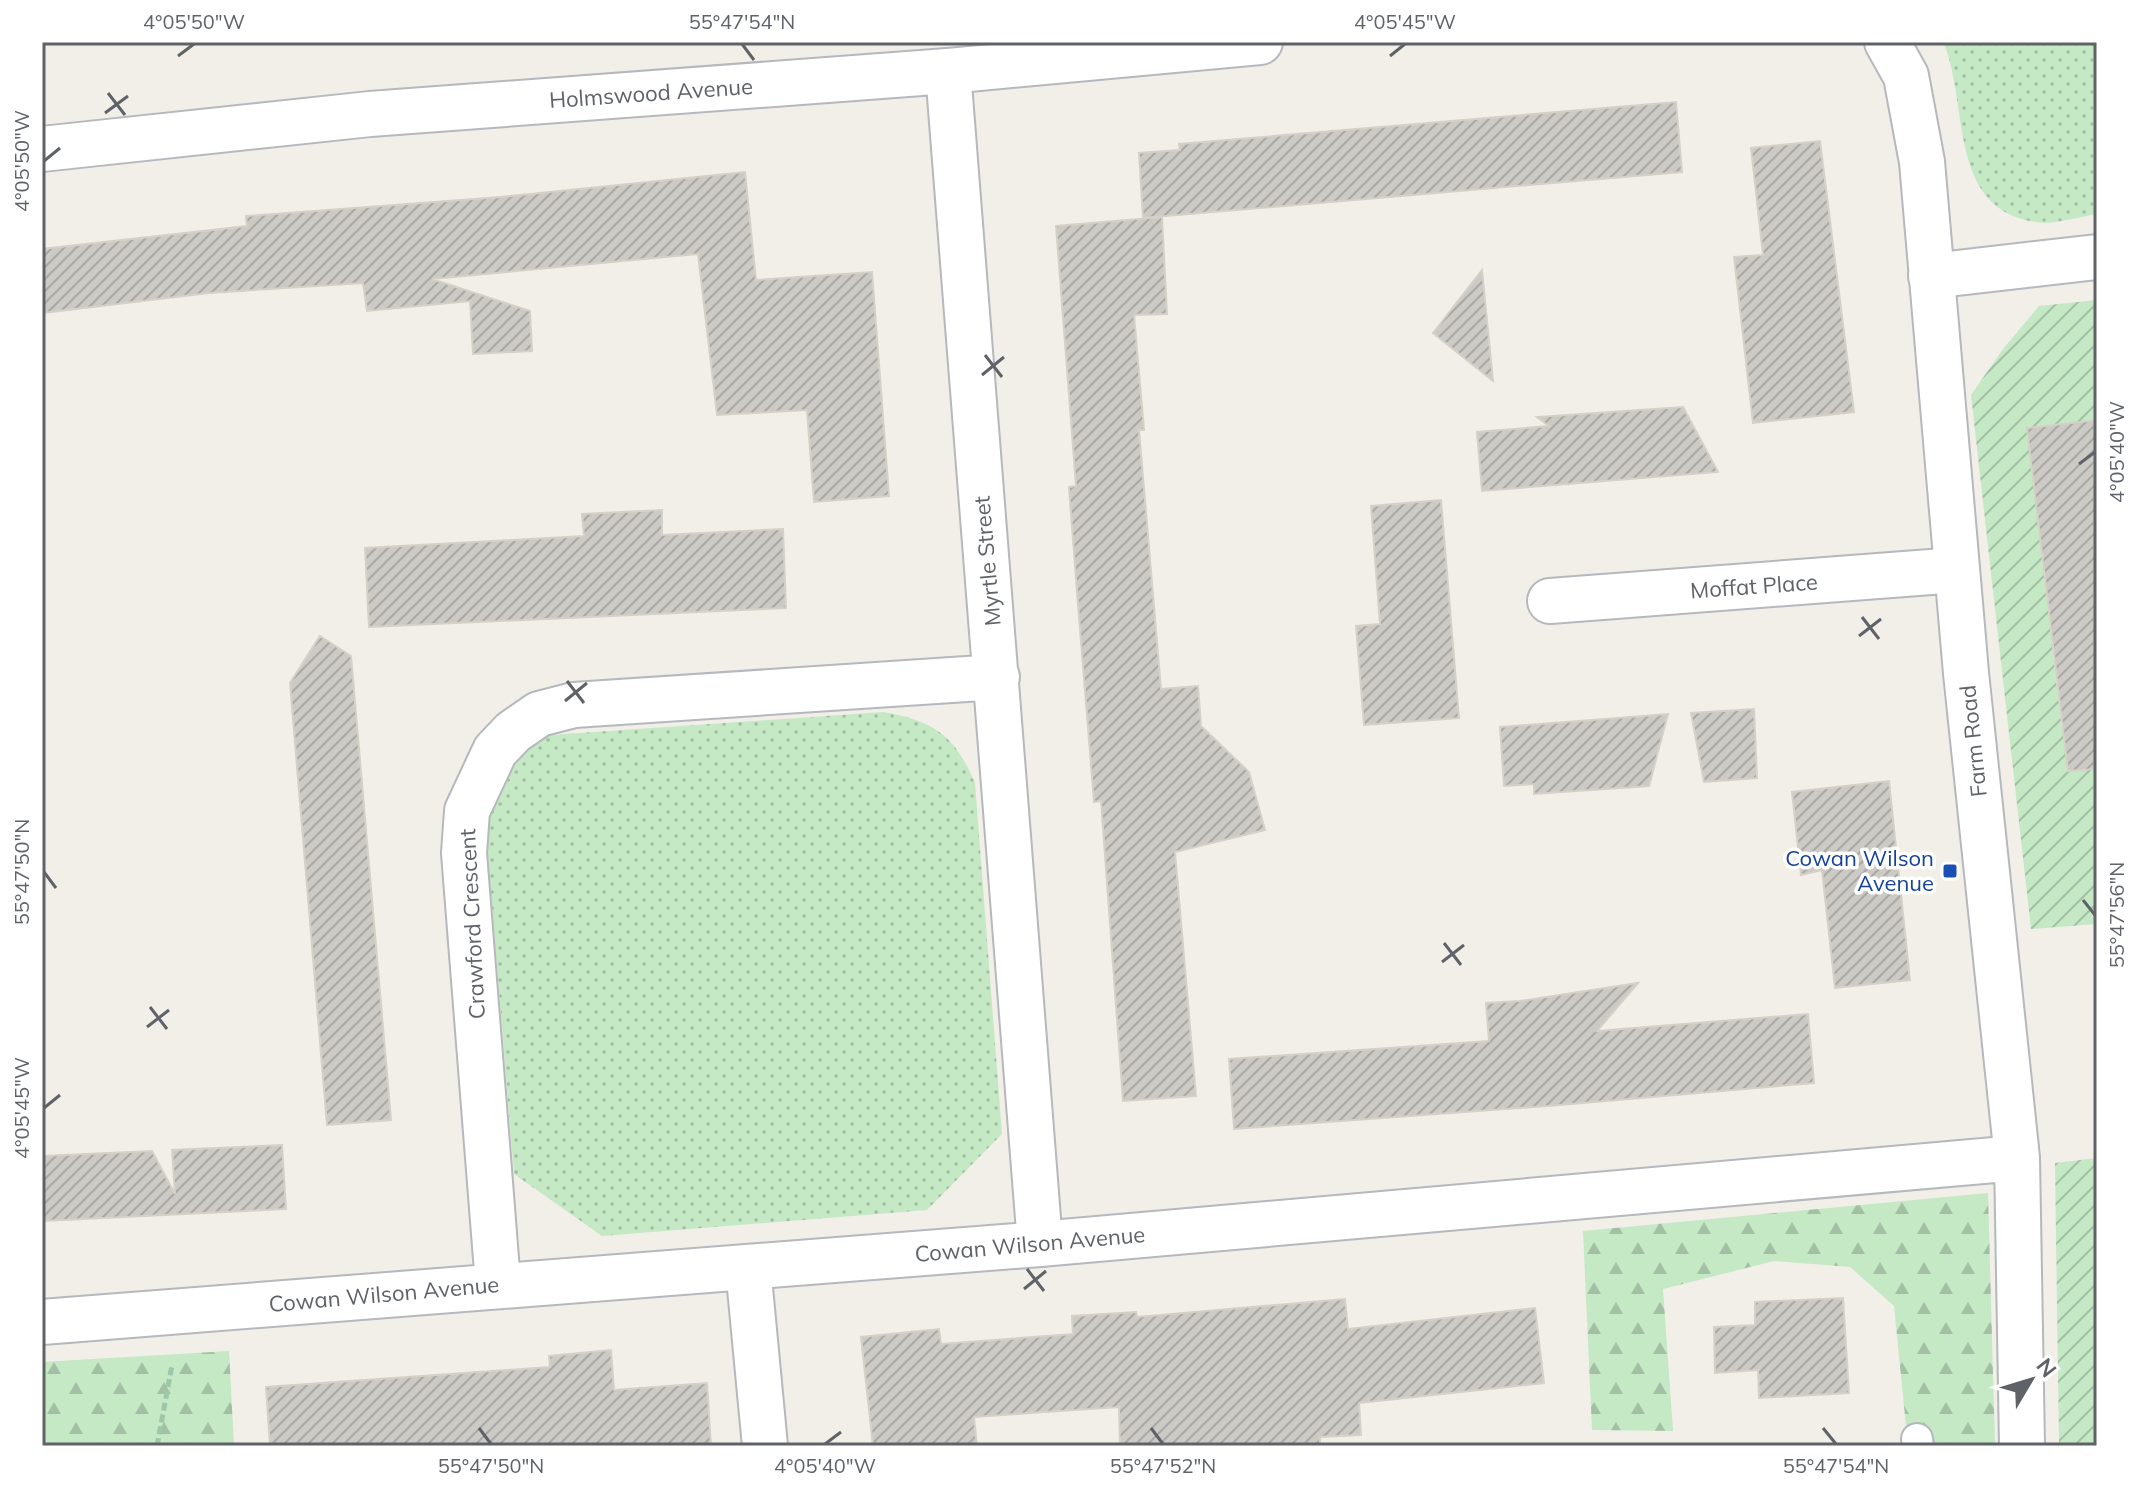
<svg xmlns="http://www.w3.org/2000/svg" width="2139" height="1488" font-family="Mulish,sans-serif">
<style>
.grass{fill:url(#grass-dots)}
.forest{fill:url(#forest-firs)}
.garden{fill:url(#garden-furrows)}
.building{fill:url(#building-hatch);stroke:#d6d1c6;stroke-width:2}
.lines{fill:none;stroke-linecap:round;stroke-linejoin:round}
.service-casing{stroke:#b5b8bc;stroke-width:34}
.minor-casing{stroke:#b5b8bc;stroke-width:48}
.tertiary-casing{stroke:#b5b8bc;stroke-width:48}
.path{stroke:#9cc7a9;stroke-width:5;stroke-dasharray:8 4;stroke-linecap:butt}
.service{stroke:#fff;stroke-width:30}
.minor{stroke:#fff;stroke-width:44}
.tertiary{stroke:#fff;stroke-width:44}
.ticks{fill:none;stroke:#5f6368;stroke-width:3}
.transit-dot{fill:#1a4fb4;stroke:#fff;stroke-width:3}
.labels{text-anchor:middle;stroke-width:7;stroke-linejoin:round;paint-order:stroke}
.street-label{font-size:22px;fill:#5f6368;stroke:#fff}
.transit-label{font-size:22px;fill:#164399;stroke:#fff;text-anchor:end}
.neatline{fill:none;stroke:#5f6368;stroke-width:3}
.ticks-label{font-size:20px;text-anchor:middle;fill:#5f6368}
</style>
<defs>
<pattern id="grass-dots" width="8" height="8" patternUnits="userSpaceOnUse" patternTransform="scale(2)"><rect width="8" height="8" fill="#c5e8c5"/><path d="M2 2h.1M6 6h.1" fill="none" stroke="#a3c0a4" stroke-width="1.8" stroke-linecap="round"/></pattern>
<pattern id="forest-firs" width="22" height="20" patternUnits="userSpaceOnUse" patternTransform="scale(2)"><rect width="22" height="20" fill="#c5e8c5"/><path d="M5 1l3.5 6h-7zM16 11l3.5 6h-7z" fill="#a3c0a4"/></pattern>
<pattern id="garden-furrows" width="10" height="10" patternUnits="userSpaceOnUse" patternTransform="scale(2)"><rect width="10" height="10" fill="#c5e8c5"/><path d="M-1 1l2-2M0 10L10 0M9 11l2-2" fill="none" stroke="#a3c0a4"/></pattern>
<pattern id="building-hatch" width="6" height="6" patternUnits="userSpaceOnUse" patternTransform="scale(2)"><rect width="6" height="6" fill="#cccac5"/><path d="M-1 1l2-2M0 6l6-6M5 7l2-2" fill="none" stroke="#a9a8a4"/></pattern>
</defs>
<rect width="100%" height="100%" fill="#f1efe8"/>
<!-- grass -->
<path class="grass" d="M1943,42H2097V214C2078,217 2054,225 2035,222C1946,208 1970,103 1943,42Z
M883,712C935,721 954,735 975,783L1002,1134L927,1210L602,1236L514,1174L485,821C502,771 500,759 551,735Z"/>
<!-- forest -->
<path class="forest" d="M1988,1193L1995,1446H1908L1894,1306L1850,1267L1774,1261L1663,1289L1673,1431L1592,1430L1583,1231Z
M229,1351L234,1446H42V1362Z"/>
<!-- garden -->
<path class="garden" d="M2097,300V492L2035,500L2062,730L2097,727V924L2031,929L1971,395L2003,349L2039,306Z
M2097,1158V1446H2059L2055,1163Z"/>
<!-- building -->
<path class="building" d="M1676,102L1682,172L1143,218L1139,153L1180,150L1179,144Z
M1820,141L1854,412L1753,423L1734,257L1763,255L1751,148Z
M745,172L756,280L872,272L889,496L814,502L807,410L717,415L698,254L432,279L530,311L532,351L473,354L470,301L367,311L363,283L209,293L42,313V249L247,226L246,216L501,197Z
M1162,217L1167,314L1134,315L1144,430H1139L1161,689L1198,686L1201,726L1249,772L1265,830L1175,852L1196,1096L1123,1101L1101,801L1094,802L1077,592L1069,487L1076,486L1056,226Z
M1482,270L1493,381L1433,333Z
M1683,407L1718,472L1482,491L1477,432L1549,426L1537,417Z
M2097,420V769L2068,771L2027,428Z
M1441,500L1459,718L1364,725L1356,626L1380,624L1371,506Z
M662,510V535L783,529L786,608L369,627L365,548L584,536L582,514Z
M320,636L351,656L391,1120L327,1125L290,683Z
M1754,709L1757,778L1704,782L1691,713Z
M1668,714L1649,786L1534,794V784L1504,786L1500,727Z
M1889,781L1910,980L1835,988L1822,870L1801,875L1792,792Z
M1638,983L1597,1031L1808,1014L1814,1083L1548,1106L1234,1129L1229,1059L1489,1041L1486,1003L1520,1001Z
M282,1145L286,1209L44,1221L42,1156L152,1151L175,1194L172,1150Z
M1843,1298L1849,1393L1759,1398L1758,1370L1715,1373L1714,1327L1755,1325V1302Z
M1345,1299L1348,1329L1535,1308L1544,1383L1359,1403L1361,1435L1320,1437V1446H1120L1119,1407L974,1417L977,1446H873L861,1337L939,1329L941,1344L1073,1334L1072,1316L1136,1312L1137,1317Z
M611,1350L614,1390L707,1383L711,1446H270L266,1387L550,1367L549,1356Z"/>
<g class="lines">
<defs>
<path id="service" d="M1917,1439L1918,1446"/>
<path id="minor" d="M948,71L1040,1244
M1931,276L2097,257
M1550,601L1957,570
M748,1267L765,1446
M498,1284L464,853L467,811L495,751L513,732L539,714L574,705L997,677"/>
<path id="tertiary" d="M1887,42L1906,76L1922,162L1966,673L2017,1158L2022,1446
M42,149L370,114L948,71L1260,42
M42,1322L1040,1244L2017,1158"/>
</defs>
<!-- service casing -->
<use href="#service" class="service-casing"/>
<!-- minor casing -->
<use href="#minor" class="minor-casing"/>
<!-- tertiary casing -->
<use href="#tertiary" class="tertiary-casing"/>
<!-- path -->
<path class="path" d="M157,1446L172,1365"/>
<!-- service -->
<use href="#service" class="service"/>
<!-- minor -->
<use href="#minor" class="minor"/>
<!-- tertiary -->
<use href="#tertiary" class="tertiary"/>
</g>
<!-- ticks -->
<path class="ticks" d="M742,44L754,60M178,56L194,44M1390,56L1405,44M108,93L125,115M105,113L128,96M44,161L60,148M985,355L1002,377M982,375L1004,357M2079,464L2095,452M1862,617L1879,639M1859,636L1881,619M567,681L584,703M565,701L587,683M44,872L56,888M2083,900L2095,915M1444,943L1461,965M1442,962L1464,945M150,1007L167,1029M147,1027L169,1010M44,1108L60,1095M1027,1269L1044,1291M1024,1289L1046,1271M479,1428L491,1444M1151,1428L1163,1444M1823,1428L1836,1444M825,1444L841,1432"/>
<!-- markers -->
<rect class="transit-dot" x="1942" y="863" width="16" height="16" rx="4"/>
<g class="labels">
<!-- street labels -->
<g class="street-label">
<text transform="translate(651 93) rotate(-4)" y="8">Holmswood Avenue</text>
<text transform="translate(987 561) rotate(-95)" y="8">Myrtle Street</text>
<text transform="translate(1754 586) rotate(-4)" y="8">Moffat Place</text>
<text transform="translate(1973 741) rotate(-96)" y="8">Farm Road</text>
<text transform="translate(472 924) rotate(-93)" y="8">Crawford Crescent</text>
<text transform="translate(1030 1244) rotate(-5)" y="8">Cowan Wilson Avenue</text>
<text transform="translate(384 1294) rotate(-5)" y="8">Cowan Wilson Avenue</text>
</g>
<!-- transit labels -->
<g class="transit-label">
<text x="1934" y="866">Cowan Wilson<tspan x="1934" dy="25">Avenue</tspan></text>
</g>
</g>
<!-- border -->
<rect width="2139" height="1488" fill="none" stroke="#ffffff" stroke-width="88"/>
<!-- north arrow -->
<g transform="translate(2031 1380) rotate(52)" stroke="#ffffff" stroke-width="6" paint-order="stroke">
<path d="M0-6L14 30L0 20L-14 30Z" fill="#5f6368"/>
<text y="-12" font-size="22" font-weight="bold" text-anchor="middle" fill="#5f6368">N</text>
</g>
<rect x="44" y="44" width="2051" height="1400" class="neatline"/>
<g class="ticks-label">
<text x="194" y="29">4°05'50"W</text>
<text x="742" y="29">55°47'54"N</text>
<text x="1405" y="29">4°05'45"W</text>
<text transform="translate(22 161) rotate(-90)" y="7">4°05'50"W</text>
<text transform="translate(2117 452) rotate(-90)" y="7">4°05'40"W</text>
<text transform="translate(22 872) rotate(-90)" y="7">55°47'50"N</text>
<text transform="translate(2117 915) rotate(-90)" y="7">55°47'56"N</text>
<text transform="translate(22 1108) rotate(-90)" y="7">4°05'45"W</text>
<text x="491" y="1473">55°47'50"N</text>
<text x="825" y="1473">4°05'40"W</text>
<text x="1163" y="1473">55°47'52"N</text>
<text x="1836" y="1473">55°47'54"N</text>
</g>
</svg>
